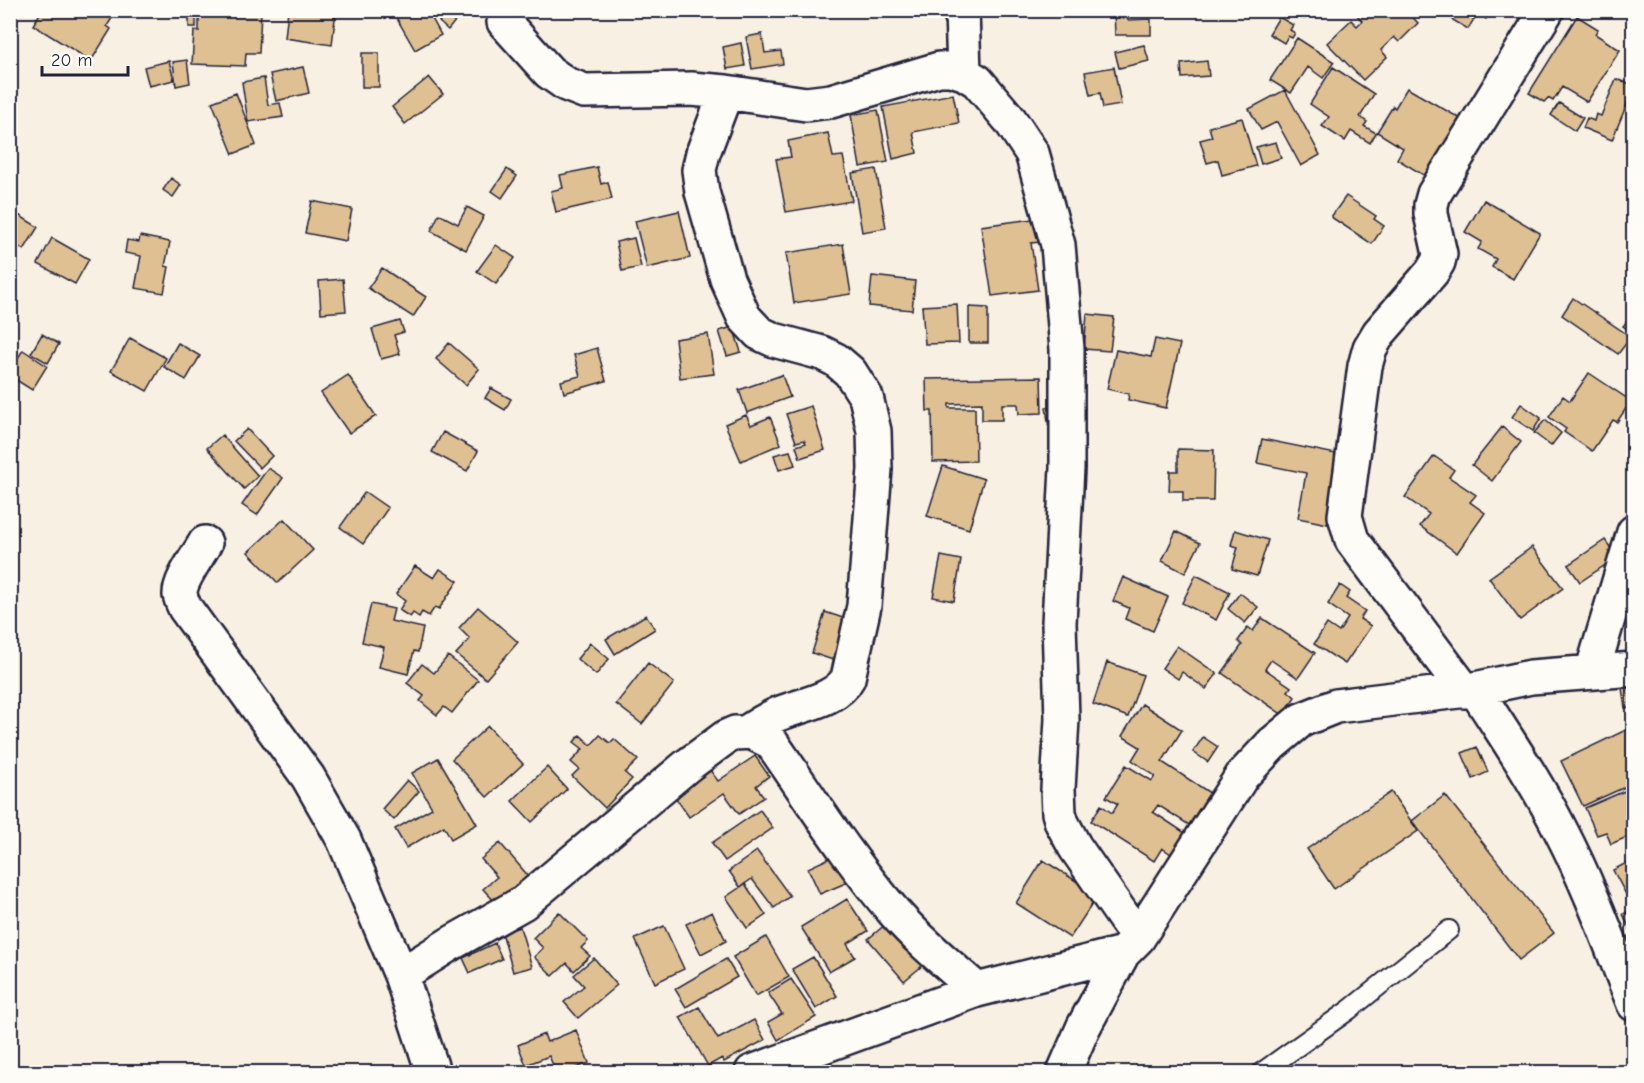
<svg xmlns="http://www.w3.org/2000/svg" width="1644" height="1083" font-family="'Comic Neue',sans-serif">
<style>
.building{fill:#dfc092;stroke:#22223b;stroke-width:1.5}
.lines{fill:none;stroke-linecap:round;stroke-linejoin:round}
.lane-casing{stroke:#22223b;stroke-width:22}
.street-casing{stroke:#22223b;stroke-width:38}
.lane{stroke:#fdfcf7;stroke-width:18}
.street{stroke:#fdfcf7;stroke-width:33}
</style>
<rect width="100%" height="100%" fill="#f7f0e3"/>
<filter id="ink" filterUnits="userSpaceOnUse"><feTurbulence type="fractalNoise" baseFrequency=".0167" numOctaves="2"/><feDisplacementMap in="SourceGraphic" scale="12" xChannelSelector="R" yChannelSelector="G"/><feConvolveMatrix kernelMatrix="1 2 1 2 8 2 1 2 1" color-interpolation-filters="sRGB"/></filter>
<g filter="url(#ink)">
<!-- building -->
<path class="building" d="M42,10H117L107,26L111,29L91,61L33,25Z
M129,10H186V14Z
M207,10L261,12L259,53H246L245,66L192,64L194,31H199V12H207Z
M288,10H336L332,45L285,38Z
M392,10H434L429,13L441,35L415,50Z
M448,10H464L448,30L439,22Z
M923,10H939L938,16L922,13Z
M1295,10H1314L1312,15L1308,12L1304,19L1293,13Z
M1361,10H1406L1418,23L1399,42L1394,37L1381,50L1387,57L1363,80L1327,43L1351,20L1357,26L1362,21L1357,15Z
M1443,10H1467L1476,16L1468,29L1441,13Z
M1471,10H1491L1486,19Z
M1114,11H1128V20L1151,19V35H1115Z
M189,15H196V27H189Z
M1577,16L1598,29L1595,34L1620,50L1587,102L1562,87L1553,101L1548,98L1544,102L1529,93Z
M1279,17L1293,25L1290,30L1295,33L1292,38L1288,36L1284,43L1269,34Z
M762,34L765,53L781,51L783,64L752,69L746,37Z
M1297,38L1334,62L1323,78L1308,67L1291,93L1270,80Z
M741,43L745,66L727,69L723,47Z
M1144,45L1149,61L1119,68L1115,52Z
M362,53H379V87H362Z
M187,60L190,83L176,86L173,62Z
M169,61L174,80L149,86L144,67Z
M1207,61L1209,76L1182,78L1181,64Z
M303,67L309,93L276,101L270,74Z
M1114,67L1121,105L1103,108L1100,93L1090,95L1085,72Z
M1333,67L1374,94L1360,117L1367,122L1364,126L1376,133L1370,143L1351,131L1345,141L1322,126L1329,117L1310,104Z
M429,77L443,94L405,124L392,107Z
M264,78L268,105L280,103L283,117L248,122L242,82Z
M1616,79L1634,85V87L1612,140L1583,128L1587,118L1594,121L1596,114L1601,116Z
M1407,88L1463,120L1435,182L1397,159L1403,148L1377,132L1393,106L1395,108Z
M1285,90L1320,155L1301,166L1277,122L1261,130L1249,109Z
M236,93L256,145L233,154L212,102Z
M953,94L959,123L913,132L917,153L893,159L883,107Z
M1559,103L1583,118L1575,131L1551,115Z
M878,110L888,162L860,167L851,115Z
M1242,118L1256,166L1222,175L1218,160L1207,163L1200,140L1212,137L1209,127Z
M828,133L833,157L843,156L852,201L786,212L776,159L791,157L788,141Z
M1276,142L1281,158L1261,164L1256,147Z
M597,167L601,184L608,182L612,199L556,212L551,191L563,188L560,175Z
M507,169L517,176L502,198L492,191Z
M876,169L886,228L862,232L852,173Z
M171,178L181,185L173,197L163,190Z
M1346,196L1376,216L1374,219L1384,226L1372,244L1331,217Z
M1484,200L1540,233L1513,279L1492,267L1496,259L1478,249L1482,242L1465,232Z
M312,201L352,209L346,241L305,233Z
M467,207L484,216L466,250L431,231L439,214L458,224Z
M12,211L38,227L24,250L10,242V213Z
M679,211L690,258L647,268L635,221Z
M1047,217L1050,241L1031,243L1038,290L992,296L981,226Z
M140,236L170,242L165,266L169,267L164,293L135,288L141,256L125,253L127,240L139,242Z
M52,238L89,259L75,284L38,264Z
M634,238L641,267L622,271L616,242Z
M843,244L851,294L794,303L786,253Z
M496,245L515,258L496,284L477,271Z
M382,268L426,297L413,317L368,288Z
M872,276L915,281L912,310L869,306Z
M343,279L346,311L321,313L319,281Z
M1573,298L1631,337L1618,354L1562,315Z
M957,304L959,343L925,344L922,306Z
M969,307L988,308V343H969Z
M1634,313V334L1623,326Z
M1087,314L1114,317L1110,351L1084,349Z
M400,321L404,332L394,335L400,354L381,359L372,329Z
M733,327L741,352L727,356L719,331Z
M42,334L59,344L48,363L31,353Z
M708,334L714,374L680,378L675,339Z
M130,338L166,358L147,391L111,371Z
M1155,339L1180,344L1166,408L1128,400L1129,394L1107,389L1116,350L1151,357Z
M178,343L200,356L186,380L164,367Z
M449,343L479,369L466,385L436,359Z
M597,348L606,381L564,393L561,381L580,376L574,355Z
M23,350L47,366L32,390L10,376V370Z
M1589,373L1631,401L1617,422L1613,420L1592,451L1564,432L1566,429L1549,417L1563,396L1570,401Z
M348,375L376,416L349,433L321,393Z
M782,375L790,397L747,413L739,390Z
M1041,377L1042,413L1019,414L1018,404H1002V420H982V403L949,404V408H975L976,461L933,462L932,411H927L926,379Z
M491,388L511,399L505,410L485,398Z
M1521,404L1541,418L1533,431L1512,417Z
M1056,405L1051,444L1046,407Z
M811,406L825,450L800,458L796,446L806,443L804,440L796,442L786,414Z
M746,415L751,425L770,417L781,444L741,461L725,424Z
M1545,420L1561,433L1551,446L1534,433Z
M1502,427L1521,442L1492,481L1472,465Z
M247,429L272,456L260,468L234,441Z
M443,432L478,451L467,471L432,452Z
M222,435L258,476L244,489L207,448Z
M1262,439L1341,455L1328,524L1298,518L1306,473L1257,463Z
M1178,449L1214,450L1213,501H1183V491H1169L1170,471H1178Z
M790,451L795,465L779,470L774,455Z
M1434,456L1454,470L1449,477L1476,495L1470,502L1485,513L1457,553L1420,526L1429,514L1405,497Z
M943,466L984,479L969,529L927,516Z
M268,468L283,478L257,515L242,505Z
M365,492L388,508L363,544L340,527Z
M284,519L313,550L278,583L248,552Z
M1235,530L1268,540L1257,576L1232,569L1238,547L1231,545Z
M1176,531L1200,543L1185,573L1162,561Z
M1605,540L1617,557L1580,582L1568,565Z
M1532,547L1563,588L1520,620L1489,578Z
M941,556L961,560L954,601L933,597Z
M415,566L434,578L440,569L458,581L439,609L435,607L429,616L422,612L419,617L413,613L410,617L399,610L405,601L396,594Z
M1196,575L1230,592L1216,620L1182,603Z
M1123,577L1168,597L1153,631L1125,619L1129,608L1113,601Z
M1340,585L1350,592L1346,598L1365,611L1360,619L1371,626L1345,664L1314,644L1327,624L1339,632L1348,618L1328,604Z
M1240,593L1258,607L1245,623L1228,609Z
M1634,594V618L1623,617Z
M371,604L394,609L391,621L423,628L418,652L414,651L408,674L379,667L384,647L362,642Z
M478,607L518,642L486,679L456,654L470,639L459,628Z
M825,612L858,623L845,664L812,653Z
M646,615L655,629L615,654L606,639Z
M1262,618L1315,653L1298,678L1271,660L1265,669L1291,687L1288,691L1295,697L1283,715L1222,673L1242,645L1238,641L1248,627L1253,631Z
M590,643L609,659L596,675L577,659Z
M1177,646L1217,674L1206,689L1182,672L1178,679L1162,668Z
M448,656L478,680L452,713L444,707L437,715L420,701L424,696L407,683L422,664L434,673Z
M1107,662L1143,675L1128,717L1093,704Z
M648,663L674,683L642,724L616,704Z
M1634,687V707L1625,708L1622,688Z
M1142,704L1182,730L1162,762L1210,793L1189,825L1158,805L1153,812L1185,833L1171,854L1162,848L1154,861L1091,821L1101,805L1112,813L1118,804L1106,797L1126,765L1152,781L1155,776L1132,760L1140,747L1122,736Z
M488,726L523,764L487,797L452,759Z
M1630,728L1634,736V783L1583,806L1561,761Z
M580,735L591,745L600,735L610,743L614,739L638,760L625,773L632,779L605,808L572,776L579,769L571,762L583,749L574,742Z
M1203,737L1218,747L1208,762L1193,752Z
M1477,747L1488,772L1473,779L1462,753Z
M755,756L769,776L756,786L764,797L739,814L724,793L689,817L671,791L707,766L718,781Z
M438,758L477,824L451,839L444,826L406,848L395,829L432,808L412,773Z
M547,767L567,789L532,822L512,801Z
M407,780L419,791L394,820L382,809Z
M1634,787V834L1611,844L1606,832L1597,835L1585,808Z
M1391,792L1418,831L1334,889L1307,849Z
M1445,795L1554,933L1519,960L1412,821Z
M760,810L773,828L725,861L712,843Z
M500,843L530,878L498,905L483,889L497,877L481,859Z
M757,851L790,896L774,908L752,879L740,887L729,871Z
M836,855L848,882L820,894L808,868Z
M1634,859V900L1630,902L1613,870Z
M1043,860L1098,895L1070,938L1016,903Z
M745,884L766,915L747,928L726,897Z
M847,899L868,931L847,944L855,957L829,972L801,927Z
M1634,909V938L1623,914Z
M559,912L588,941L581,948L590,956L574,971L567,963L553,976L534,957L543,948L533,938Z
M712,912L726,941L701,954L686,924Z
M892,919L928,961L904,981L868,939Z
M664,926L684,969L655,983L635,939Z
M520,927L532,967L513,972L502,932Z
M766,937L789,977L756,996L733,957Z
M495,943L502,959L470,973L463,958Z
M813,957L837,996L816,1009L792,969Z
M594,958L617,985L578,1018L564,1002L584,986L574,975Z
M726,959L737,977L686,1007L675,989Z
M791,979L816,1017L778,1040L768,1022L782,1014L768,993Z
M699,1007L718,1039L754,1020L765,1040L724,1062L722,1058L708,1066L680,1017Z
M576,1030L589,1063L565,1072H556L549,1056L526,1065L518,1045L544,1034L547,1042Z"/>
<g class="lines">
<defs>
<path id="lane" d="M1262,1072L1349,1010L1449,930"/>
<path id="street" d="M962,10L964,73
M504,22L549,72L566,84L584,91L691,89L726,92L806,104L831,101L939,69H950L964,73L977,81L1010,120L1032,153L1058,245L1067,349V468L1059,623L1062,719L1058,789L1059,813L1062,823L1075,847L1138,938
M726,92L703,153L699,170L702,192L727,279L744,317L759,333L774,340L822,353L836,360L850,372L866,397L874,431L875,469L864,606L848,678C836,701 798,705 776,715C766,720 756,726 747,732
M205,543C198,556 179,581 180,595C181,599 183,604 185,608L308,777L344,840L401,975L433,1072
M1592,672L1634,532
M1475,689C1505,736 1536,781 1561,831C1590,887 1611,946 1634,1004
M1465,691L1352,540L1345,516L1365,366L1370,348L1379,333L1432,272L1438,262L1440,254L1431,214V205L1434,194L1547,10
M401,975L450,944L523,903L688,765L726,737L735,733L751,732L771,742C811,799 848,859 894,912C919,941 949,965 977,990
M752,1072L977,990L1123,953L1138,938L1242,776L1272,744L1301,720L1336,706L1475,689L1531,677L1634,669
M1064,1072L1083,1028L1123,953"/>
</defs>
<!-- lane casing -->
<use href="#lane" class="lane-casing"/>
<!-- street casing -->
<use href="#street" class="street-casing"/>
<!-- lane -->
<use href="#lane" class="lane"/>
<!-- street -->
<use href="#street" class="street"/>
</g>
</g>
<!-- margin -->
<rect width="1644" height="1083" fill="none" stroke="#fdfcf7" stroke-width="36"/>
<rect x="18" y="18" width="1608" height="1047" fill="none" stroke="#22223b" stroke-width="2" filter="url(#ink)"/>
<!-- scale -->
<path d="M42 66v9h86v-9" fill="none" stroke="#22223b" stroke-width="3"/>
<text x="51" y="66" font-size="18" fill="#22223b" stroke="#fdfcf7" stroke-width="4.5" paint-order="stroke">20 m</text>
</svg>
